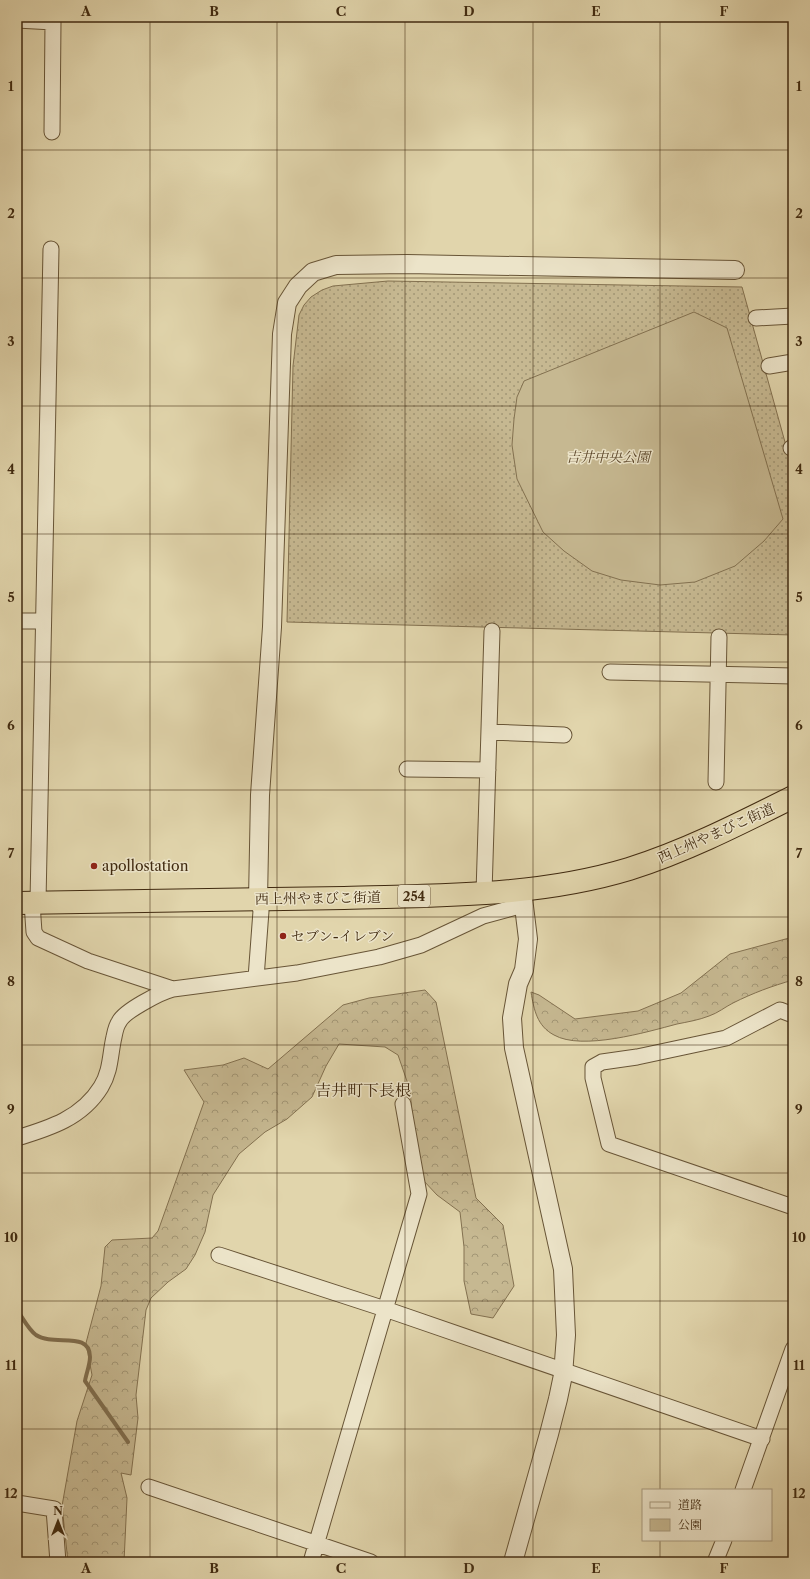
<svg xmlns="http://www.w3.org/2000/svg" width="810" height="1579" font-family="'Libre Caslon Text','Noto Serif JP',serif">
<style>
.green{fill:url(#green-dots);stroke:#837150}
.forest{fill:url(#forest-crowns);stroke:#837150}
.pitch{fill:#c6b891;stroke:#837150}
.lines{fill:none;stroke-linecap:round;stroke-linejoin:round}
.stream{stroke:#806e4e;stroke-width:4}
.minor-casing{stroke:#685537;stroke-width:17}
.tertiary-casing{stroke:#685537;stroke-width:20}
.trunk-casing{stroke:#402a10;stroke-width:24}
.minor{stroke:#ece4c9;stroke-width:15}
.tertiary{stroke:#ece4c9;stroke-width:18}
.trunk{stroke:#e1d5ac;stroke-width:22}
.grid{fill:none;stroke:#402a10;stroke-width:1;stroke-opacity:0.55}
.poi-dot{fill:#8f2418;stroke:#ece4c9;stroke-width:1.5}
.labels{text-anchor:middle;stroke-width:3;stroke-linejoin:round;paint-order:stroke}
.shield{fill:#ece4c9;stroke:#746248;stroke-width:1}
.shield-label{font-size:13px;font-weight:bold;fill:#402a10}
.park-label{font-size:14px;font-style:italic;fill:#5b462a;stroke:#ece4c9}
.street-label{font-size:14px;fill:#402a10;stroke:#ece4c9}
.poi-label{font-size:14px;fill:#402a10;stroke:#ece4c9;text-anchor:start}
.quarter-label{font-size:16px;fill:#402a10;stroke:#ece4c9}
.neatline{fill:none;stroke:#402a10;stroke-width:1.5}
.grid-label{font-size:13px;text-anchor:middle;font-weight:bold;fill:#402a10}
</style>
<defs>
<pattern id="green-dots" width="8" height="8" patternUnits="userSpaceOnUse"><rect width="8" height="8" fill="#c6b891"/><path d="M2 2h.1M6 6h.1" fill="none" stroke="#a29675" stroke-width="1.8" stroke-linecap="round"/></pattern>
<pattern id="forest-crowns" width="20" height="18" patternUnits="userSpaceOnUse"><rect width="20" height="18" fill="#c6b891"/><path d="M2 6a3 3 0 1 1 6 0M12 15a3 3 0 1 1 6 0" fill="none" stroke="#a29675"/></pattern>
</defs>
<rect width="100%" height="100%" fill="#e1d5ac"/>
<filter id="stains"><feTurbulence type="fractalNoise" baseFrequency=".005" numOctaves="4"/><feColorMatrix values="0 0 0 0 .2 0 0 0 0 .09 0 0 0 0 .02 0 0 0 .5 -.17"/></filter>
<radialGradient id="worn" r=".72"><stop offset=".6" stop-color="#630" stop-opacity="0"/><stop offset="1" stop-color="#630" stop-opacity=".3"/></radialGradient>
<!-- green -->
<path class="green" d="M388,281L742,287L793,471V635L287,622L293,366L299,315L304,305L311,297L322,290L333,286Z"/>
<!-- forest -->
<path class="forest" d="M793,937V980C772,986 753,993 733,1003C725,1007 718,1013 709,1016C699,1020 687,1022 677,1024C647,1032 582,1051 554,1035C537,1026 534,1010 531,992L539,995L575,1019L638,1011L681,993L730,954Z
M425,990L436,1002L476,1198L503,1225L514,1286L493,1318L471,1314L464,1281V1247L460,1212L437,1195L423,1180L416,1160L410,1090L398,1055L385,1047L339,1044L326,1066L312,1097L287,1119L265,1132L239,1154L213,1195L205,1232L195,1255L186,1269L168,1282L151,1298L146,1310L136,1395L138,1418L131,1475L121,1473L127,1498L124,1562H68L62,1506L77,1421L92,1375L86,1343L101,1286L105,1247L112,1240L152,1238L158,1231L204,1102L184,1070L223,1065L244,1058L268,1069L343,1005L369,998Z"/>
<!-- pitch -->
<path class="pitch" d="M694,312L727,328L783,519L764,541L735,566L695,582L660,585L621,580L592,571L564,551L543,532L517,479L512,445L514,419L517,397L524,381Z"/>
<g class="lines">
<!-- stream -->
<path class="stream" d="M17,1125L18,1134
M17,1156L18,1141
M17,1310C23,1318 28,1329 36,1335C54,1347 90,1330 90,1357C90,1365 86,1374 85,1381L128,1442"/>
<defs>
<path id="minor" d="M17,20L53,22L52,132
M756,318L793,316
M769,366L793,362
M791,448H793
M17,621H43
M610,672L793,676
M489,732L564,735
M407,769L488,770
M716,782L719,637
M484,893L492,631
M38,902L51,249
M32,903L34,932L38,938L88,961L173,989
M256,978L261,911L258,900
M793,1015L780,1010L726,1038L637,1057L602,1062L593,1067V1078L609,1144L793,1207
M17,1138C50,1128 82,1118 101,1087C111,1071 110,1054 114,1037C115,1032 116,1026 119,1022C124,1011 161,992 173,989L297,973L379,957L421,945L483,916L516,907
M219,1255L385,1309L762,1439
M149,1487L371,1562
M743,1490L793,1349
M17,1503L54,1509L58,1562
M311,1562L419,1194L403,1104
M715,1562L724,1540"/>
<path id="tertiary" d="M258,900L260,795L272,627L282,334L287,303L298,286L313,272L336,265L407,264L735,270
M513,1562L549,1434L558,1399L563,1375L566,1335L563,1269L514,1048L512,1018L518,984L524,970L528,939L522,890"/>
<path id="trunk" d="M17,903C126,902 235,900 344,898C439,895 537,897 629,869C686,851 739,824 793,797"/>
</defs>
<!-- minor casing -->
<use href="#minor" class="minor-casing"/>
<!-- tertiary casing -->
<use href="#tertiary" class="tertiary-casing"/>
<!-- trunk casing -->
<use href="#trunk" class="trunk-casing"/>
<!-- minor -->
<use href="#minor" class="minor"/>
<!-- tertiary -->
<use href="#tertiary" class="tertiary"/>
<!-- trunk -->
<use href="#trunk" class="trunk"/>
</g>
<!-- grid -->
<path class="grid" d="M150,17V1562M277,17V1562M405,17V1562M533,17V1562M660,17V1490M17,150H793M17,278H793M17,406H793M17,534H793M17,662H793M17,790H793M17,917H793M17,1045H793M17,1173H793M17,1301H793M17,1429H793M660,1540V1562"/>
<!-- markers -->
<g class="poi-dot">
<circle cx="94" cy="866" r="4"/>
<circle cx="283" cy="936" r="4"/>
</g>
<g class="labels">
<!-- shield labels -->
<rect class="shield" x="398" y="885" width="32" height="22" rx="3"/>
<g class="shield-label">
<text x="414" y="901">254</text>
</g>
<!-- park labels -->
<g class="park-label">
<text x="608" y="462">吉井中央公園</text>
</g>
<!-- street labels -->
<g class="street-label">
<text transform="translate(716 833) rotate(-24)" y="5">西上州やまびこ街道</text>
<text transform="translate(318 898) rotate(-1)" y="5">西上州やまびこ街道</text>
</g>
<!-- poi labels -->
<g class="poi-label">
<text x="102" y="871">apollostation</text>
<text x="291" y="941">セブン-イレブン</text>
</g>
<!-- quarter labels -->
<g class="quarter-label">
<text x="363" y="1096">吉井町下長根</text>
</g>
</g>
<!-- margin -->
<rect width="810" height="1579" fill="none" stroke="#e1d5ac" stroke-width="44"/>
<!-- legend -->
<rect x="642" y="1489" width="130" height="52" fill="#ece4c9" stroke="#a79a7f"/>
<rect x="650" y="1502" width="20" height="6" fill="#ece4c9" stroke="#a79a7f"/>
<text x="678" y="1509" font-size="12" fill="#402a10">道路</text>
<rect x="650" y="1519" width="20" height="12" fill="#c6b891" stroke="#a79a7f"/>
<text x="678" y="1529" font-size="12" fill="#402a10">公園</text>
<!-- north arrow -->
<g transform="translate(58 1521)" stroke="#ece4c9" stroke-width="3" paint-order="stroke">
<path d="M0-3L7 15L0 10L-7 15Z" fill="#402a10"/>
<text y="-6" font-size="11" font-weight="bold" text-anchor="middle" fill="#402a10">N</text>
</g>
<rect x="22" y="22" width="766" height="1535" class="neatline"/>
<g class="grid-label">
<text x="86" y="16">A</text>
<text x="214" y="16">B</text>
<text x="341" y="16">C</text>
<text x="469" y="16">D</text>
<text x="596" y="16">E</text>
<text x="724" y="16">F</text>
<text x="11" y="91">1</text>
<text x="799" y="91">1</text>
<text x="11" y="218">2</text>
<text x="799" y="218">2</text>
<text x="11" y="346">3</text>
<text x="799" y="346">3</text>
<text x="11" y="474">4</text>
<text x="799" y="474">4</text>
<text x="11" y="602">5</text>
<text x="799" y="602">5</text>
<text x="11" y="730">6</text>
<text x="799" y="730">6</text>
<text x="11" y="858">7</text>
<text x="799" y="858">7</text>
<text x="11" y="986">8</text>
<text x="799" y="986">8</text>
<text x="11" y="1114">9</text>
<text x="799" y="1114">9</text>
<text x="11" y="1242">10</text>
<text x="799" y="1242">10</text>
<text x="11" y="1370">11</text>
<text x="799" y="1370">11</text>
<text x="11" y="1498">12</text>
<text x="799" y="1498">12</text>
<text x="86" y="1573">A</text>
<text x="214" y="1573">B</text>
<text x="341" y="1573">C</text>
<text x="469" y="1573">D</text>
<text x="596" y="1573">E</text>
<text x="724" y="1573">F</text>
</g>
<rect width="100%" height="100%" filter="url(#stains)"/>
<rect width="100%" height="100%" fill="url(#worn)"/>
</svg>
